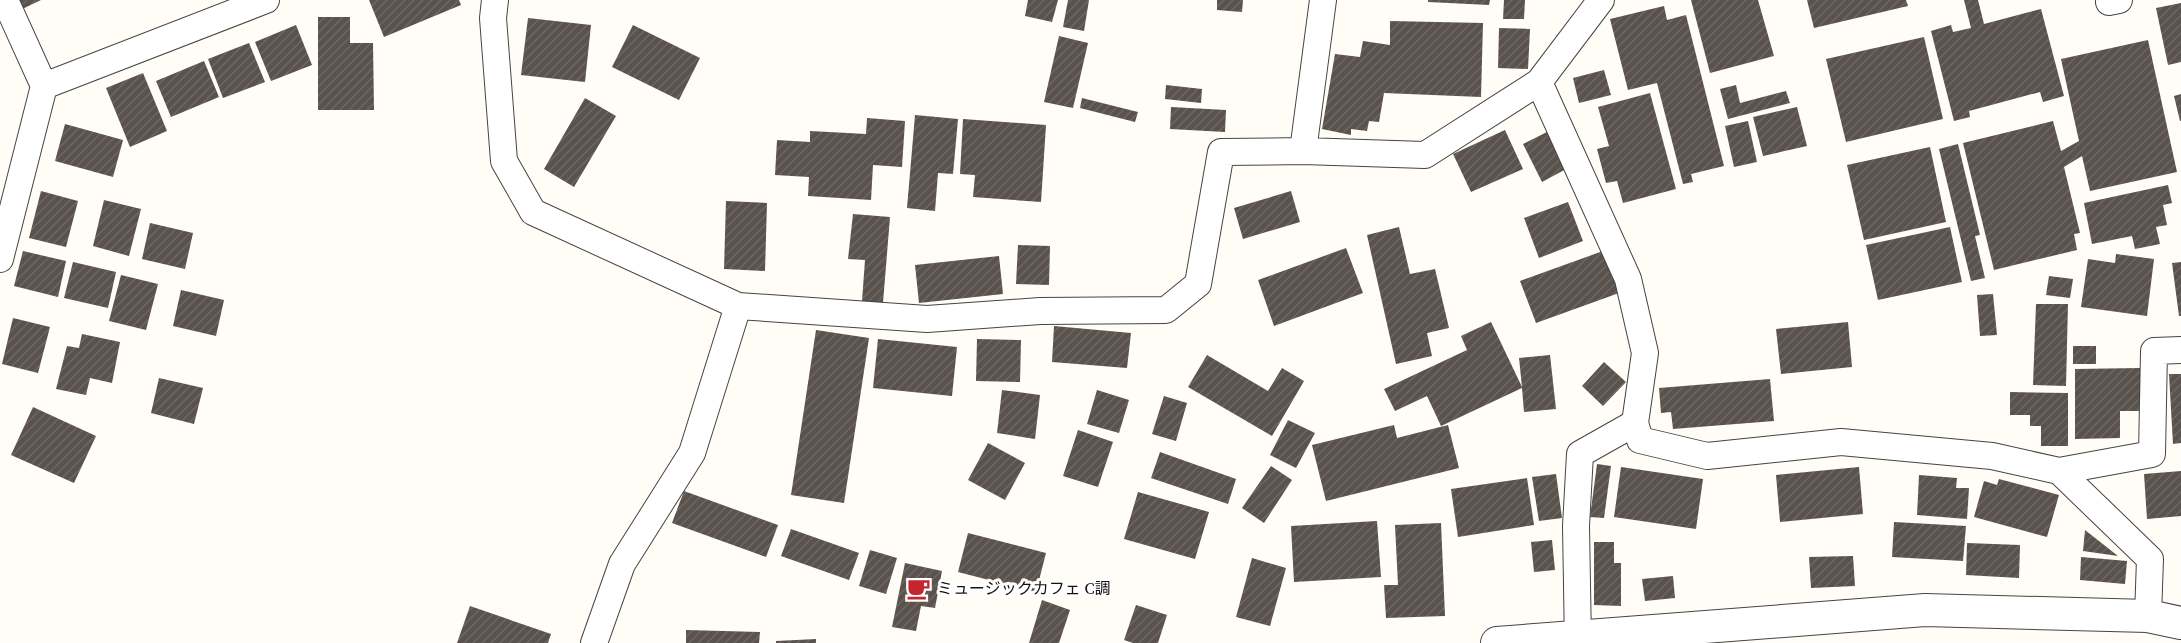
<svg xmlns="http://www.w3.org/2000/svg" width="2181" height="643" font-family="'Source Serif 4','Noto Sans JP',serif">
<style>
.building{fill:url(#building-hatch)}
.lines{fill:none;stroke-linecap:round;stroke-linejoin:round}
.minor-casing{stroke:#444;stroke-width:28}
.tertiary-casing{stroke:#444;stroke-width:34}
.minor{stroke:#fff;stroke-width:26}
.tertiary{stroke:#fff;stroke-width:32}
.labels{text-anchor:middle;stroke-width:6;stroke-linejoin:round;paint-order:stroke}
.poi-label{font-size:16px;fill:#111;stroke:#fff;text-anchor:start}
</style>
<defs>
<pattern id="building-hatch" width="6" height="6" patternUnits="userSpaceOnUse" patternTransform="scale(1.5)"><rect width="6" height="6" fill="#5a524d"/><path d="M-1 1l2-2M0 6l6-6M5 7l2-2" fill="none" stroke="#6d6662"/></pattern>
</defs>
<rect width="100%" height="100%" fill="#fffdf5"/>
<!-- building -->
<path class="building" d="M11,0H41L16,12Z
M369,0H459L461,5L384,37Z
M1028,0H1058L1052,22L1025,16Z
M1068,0H1089L1084,31L1063,27Z
M1217,0H1243L1242,12L1217,10Z
M1428,0H1490L1489,5L1428,2Z
M1504,0H1525L1524,19H1503Z
M1691,0H1758L1774,56L1710,73Z
M1807,0H1906L1908,6L1814,28Z
M1964,0H1978L1984,24L2041,9L2064,96L2043,102L2040,92L1969,111L1970,117L1954,121L1931,31L1951,25L1953,32L1971,28Z
M2181,3V62L2168,65L2156,8Z
M1664,6L1667,20L1686,15L1724,166L1691,174L1693,182L1683,184L1657,83L1628,90L1610,19Z
M318,17H350V43H373L374,110H318Z
M528,18L591,25L585,82L521,75Z
M1390,21L1483,23L1481,97L1384,93L1379,122L1369,121L1367,131L1351,129V135L1322,129L1335,54L1360,57L1363,41L1390,45Z
M296,25L312,65L271,81L255,42Z
M633,25L700,58L679,100L612,67Z
M1499,28L1530,29L1528,69L1498,68Z
M1059,36L1088,43L1073,108L1044,102Z
M1924,37L1943,119L1846,142L1826,59Z
M2148,40L2177,172L2090,191L2082,156L2064,167L2080,233L2074,234L2077,250L1994,270L1963,143L2053,121L2061,151L2079,141L2061,59Z
M249,43L265,82L223,98L208,59Z
M204,61L219,97L171,117L156,81Z
M1604,70L1611,95L1579,103L1573,78Z
M143,73L167,131L130,147L106,88Z
M1166,85L1202,89L1201,103L1165,99Z
M1736,85L1740,103L1786,91L1790,103L1728,119L1720,89Z
M1650,93L1676,189L1623,203L1617,181L1606,183L1597,149L1609,146L1598,107Z
M2181,94V121H2180L2174,96Z
M585,98L616,116L574,187L544,169Z
M1082,98L1138,112L1135,122L1080,108Z
M1171,107L1226,110L1225,132L1170,129Z
M1797,107L1807,146L1763,156L1753,117Z
M915,115L958,119L953,174L938,173L935,211L907,208Z
M867,118L905,121L902,167L873,165L871,200L808,196L809,177L775,175L777,140L810,142V131L866,134Z
M963,119L1046,125L1041,202L973,197L975,175L960,174Z
M1748,121L1757,162L1734,167L1725,126Z
M65,124L123,140L113,177L55,161Z
M1505,130L1523,169L1471,192L1453,154Z
M1549,131L1568,168L1542,182L1523,144Z
M1958,144L1980,235L1975,236L1985,278L1971,281L1939,149Z
M1930,147L1946,222L1864,240L1847,165Z
M2168,185L2172,203L2163,205L2167,225L2156,227L2160,244L2135,249L2132,236L2092,244L2084,203Z
M41,191L78,201L66,247L29,238Z
M1291,191L1300,222L1243,239L1234,208Z
M104,200L141,209L129,256L93,246Z
M726,201L767,203L765,271L724,269Z
M1568,202L1583,241L1539,258L1524,218Z
M853,214L890,217L883,303L862,301L865,260L848,259Z
M150,223L193,233L185,269L142,259Z
M1399,227L1410,274L1435,269L1449,328L1427,333L1432,356L1396,364L1367,235Z
M1950,227L1962,282L1878,300L1866,245Z
M1018,245L1050,246L1049,285L1016,284Z
M1346,248L1363,293L1274,326L1258,280Z
M23,251L66,261L58,297L14,286Z
M1603,251L1619,293L1536,323L1520,281Z
M2116,254L2154,259L2147,316L2081,307L2088,259L2115,263Z
M999,256L1003,294L919,303L915,265Z
M73,262L116,272L108,308L64,298Z
M2181,262V316H2179L2172,263Z
M121,275L158,284L146,330L109,321Z
M2049,276L2073,279L2070,298L2046,295Z
M181,290L224,300L216,336L173,326Z
M1993,294L1997,335L1980,336L1977,295Z
M2036,304H2068L2066,386L2033,385Z
M13,318L50,327L38,373L2,364Z
M1491,322L1522,387L1519,358L1550,355L1556,409L1524,412L1522,388L1441,426L1427,396L1395,411L1384,389L1467,350L1461,336Z
M1848,322L1852,367L1781,374L1776,329Z
M1054,326L1131,333L1127,368L1052,362Z
M816,330L869,338L844,503L791,495Z
M82,334L120,342L112,383L90,378L86,395L56,389L67,346L79,348Z
M878,339L957,347L952,396L873,388Z
M977,339L1021,340L1020,382L976,381Z
M2073,346H2096V364H2073Z
M1207,355L1268,391L1282,368L1304,381L1272,436L1188,387Z
M1604,362L1626,382L1603,406L1582,386Z
M2140,368V411H2120V438L2075,439V369Z
M2169,374H2181V443L2173,444Z
M159,378L203,388L194,424L151,413Z
M1770,379L1774,421L1673,429L1671,412L1661,413L1659,388Z
M1002,390L1040,395L1035,439L997,433Z
M1097,390L1129,400L1119,433L1087,424Z
M2010,392L2068,393V446H2041V426H2030V415H2010Z
M1164,396L1187,403L1176,441L1152,434Z
M33,407L96,436L74,483L11,455Z
M1288,420L1315,433L1296,468L1270,455Z
M1394,425L1397,438L1448,425L1459,468L1326,501L1312,445Z
M1078,430L1113,442L1098,487L1063,476Z
M988,443L1025,463L1005,500L968,480Z
M1160,452L1236,479L1228,504L1151,478Z
M1597,464L1611,466L1604,518L1590,517Z
M1271,466L1292,480L1264,523L1242,508Z
M1621,467L1703,479L1696,529L1614,517Z
M1859,467L1863,514L1780,522L1776,475Z
M2181,471V516L2147,519L2144,474Z
M1556,474L1562,518L1539,521L1532,477Z
M1919,475L1957,478L1956,488H1969L1967,519L1917,515Z
M1527,478L1534,525L1458,537L1451,489Z
M1999,479L2059,495L2047,537L1974,517L1984,481L1997,485Z
M684,491L778,525L766,557L672,523Z
M1138,492L1209,512L1195,559L1124,539Z
M1377,521L1381,577L1294,582L1291,526Z
M1894,522L1966,526L1963,561L1892,557Z
M1441,523L1445,616L1386,618L1384,585H1398L1395,525Z
M791,529L859,553L849,580L781,556Z
M2085,530L2118,556L2083,551Z
M968,533L1046,553L1036,592L958,572Z
M1552,540L1555,570L1534,572L1531,542Z
M1594,542H1614V563H1621V606L1594,605Z
M1967,543L2020,545L2019,578L1966,575Z
M870,550L897,558L886,594L859,586Z
M1853,556L1855,586L1811,588L1809,557Z
M2081,557L2127,561L2125,584L2080,580Z
M1252,558L1286,568L1270,626L1236,617Z
M905,563L942,571L935,608L921,606L916,631L892,627Z
M1673,576L1675,598L1645,601L1642,579Z
M1042,600L1070,610L1059,643H1029Z
M1136,605L1167,615L1158,643H1133L1124,640Z
M470,606L551,634L548,643H457Z
M686,630L760,632L759,643H686Z
M816,639V643H776V641Z"/>
<g class="lines">
<defs>
<path id="minor" d="M5,0L44,86
M495,0L493,18L504,161L533,212L738,306L927,319L1040,311L1166,310L1198,284L1221,152L1303,151L1425,155L1539,82
M1601,0L1539,82L1628,279L1645,353L1635,423L1640,440L1707,456L1841,442L1992,456L2059,471L2150,559L2148,616
M2109,2L2119,0
M1303,151L1323,0
M0,259L44,86L266,0
M2059,471L2152,454L2154,351L2181,350
M594,643L622,564L692,453L738,306
M1578,643L1576,526L1580,454L1635,423"/>
<path id="tertiary" d="M1497,643L1925,610L2148,616L2181,623"/>
</defs>
<!-- minor casing -->
<use href="#minor" class="minor-casing"/>
<!-- tertiary casing -->
<use href="#tertiary" class="tertiary-casing"/>
<!-- minor -->
<use href="#minor" class="minor"/>
<!-- tertiary -->
<use href="#tertiary" class="tertiary"/>
</g>
<!-- icons -->
<defs>
<symbol id="cafe-bare" viewBox="-9 -9 18 18"><path d="M-5.5-4.5H6V0H3Q3 3.5 0 3.5H-2.5Q-5.5 3.5-5.5 0ZM3-3.2v2h1.7v-2ZM-6 4.5H4V6H-6Z" fill="#c4262e" stroke="#fff" stroke-width="2.5" paint-order="stroke"/></symbol>
</defs>
<g fill-rule="evenodd">
<use href="#cafe-bare" x="902" y="572" width="33" height="33"/>
</g>
<g class="labels">
<!-- poi labels -->
<g class="poi-label">
<text x="937" y="594">ミュージックカフェ C調</text>
</g>
</g>
</svg>
